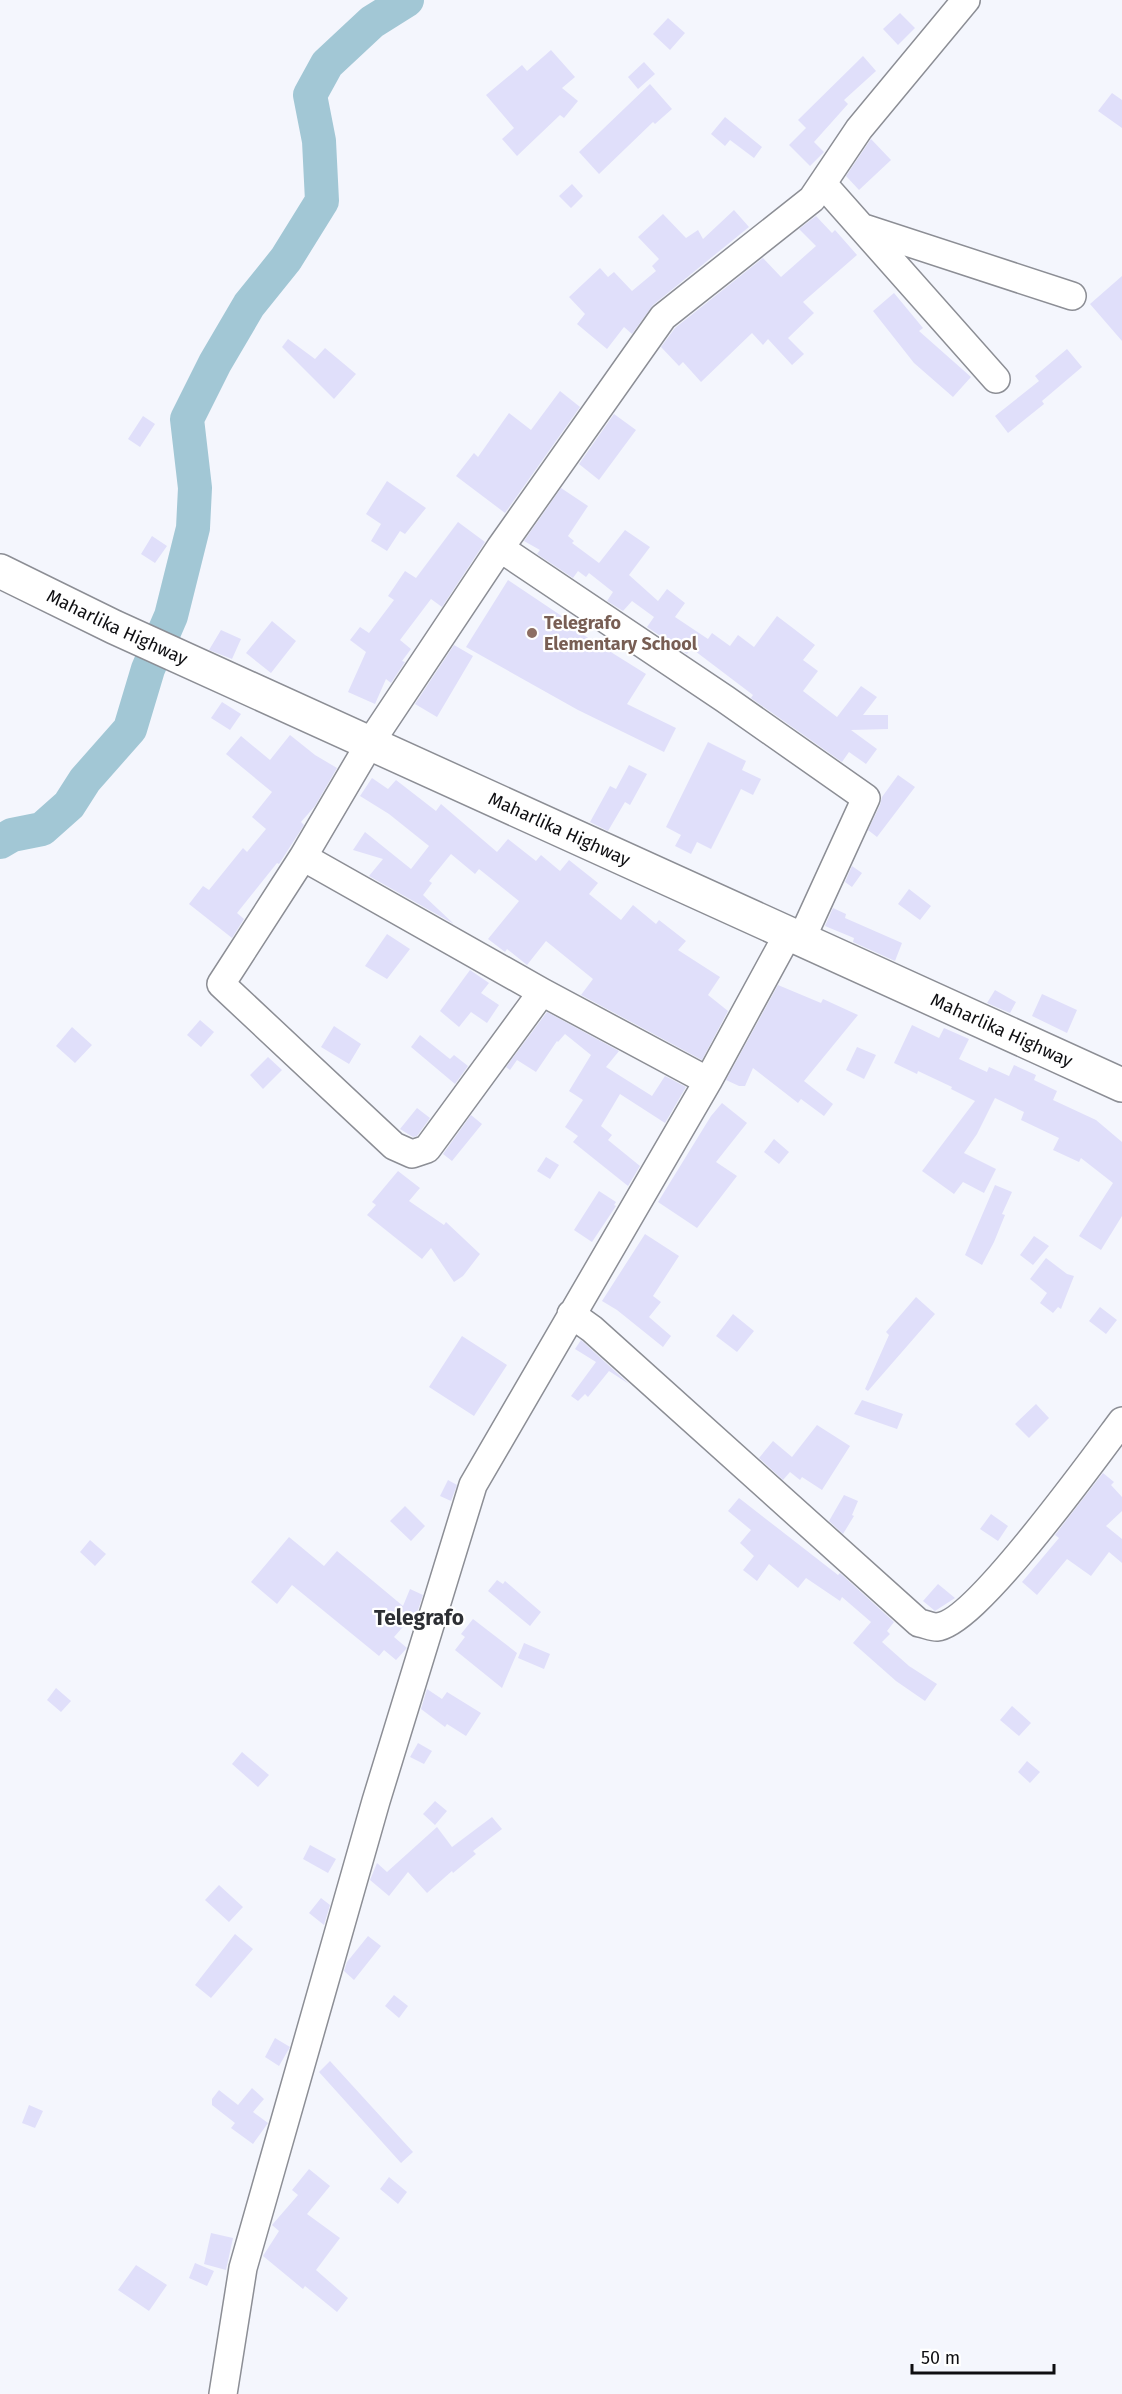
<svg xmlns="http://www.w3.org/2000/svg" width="1122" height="2394" font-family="'Fira Sans',sans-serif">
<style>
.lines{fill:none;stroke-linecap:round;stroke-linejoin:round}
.river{stroke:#a2c7d5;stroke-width:34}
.building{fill:#e0dffa}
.minor-casing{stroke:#8c8e95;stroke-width:30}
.highway-casing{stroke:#8c8e95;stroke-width:36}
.minor{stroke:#fff;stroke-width:27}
.highway{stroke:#fff;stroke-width:33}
.education-dot{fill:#8d6e63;stroke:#fff;stroke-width:2}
.labels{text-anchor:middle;stroke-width:4.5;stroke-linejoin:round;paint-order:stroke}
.education-label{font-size:18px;font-weight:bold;fill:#785e54;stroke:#fff;text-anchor:start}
.street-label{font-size:18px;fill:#0e0e11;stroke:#fff}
.quarter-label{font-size:21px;font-weight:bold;fill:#2d2f34;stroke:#fff}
</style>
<rect width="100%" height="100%" fill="#f4f6fd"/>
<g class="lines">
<!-- river -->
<path class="river" d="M0,842L12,835L42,829L69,805L85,780L130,729L148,669L171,616L193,528L195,488L187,419L215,363L249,305L286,259L322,201L319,141L310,95L327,64L372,22L407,0"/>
</g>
<!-- building -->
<path class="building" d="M900,13L915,28L898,45L883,29Z
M668,18L685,33L670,50L653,34Z
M551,50L575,77L562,88L578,101L564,118L560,115L517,156L502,139L514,128L486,95L522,65L527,71Z
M863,56L876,71L844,100L848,104L814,142L824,152L810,166L789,145L806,128L798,120Z
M644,62L655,74L638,89L628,77Z
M650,84L672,109L655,124L653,122L599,174L579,152Z
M1112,93L1122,100V128L1098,111Z
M725,117L762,147L754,158L730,140L725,146L711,134Z
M871,139L891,160L859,190L846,176Z
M572,184L583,196L571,208L559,196Z
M734,210L749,227L653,305L632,334L624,327L607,349L577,324L585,314L569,297L600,268L608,277L614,272L632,291L656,271L652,266L659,259L638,237L663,214L686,238L698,230L703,239Z
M816,216L832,233L835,230L857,255L803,302L814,313L788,338L804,354L792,365L768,339L763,345L752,333L701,382L683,362L679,366L661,347L675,328L763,258L781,277L816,246L799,229Z
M1122,276V341L1090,304Z
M894,293L923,328L919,331L971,377L953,397L914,363L873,311Z
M288,339L315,359L325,348L356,374L334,399L282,347Z
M1067,349L1082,367L1042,401L1044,404L1008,433L995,416L1039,381L1035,376Z
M560,391L580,407L505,513L456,476L474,453L478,457L509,413L531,430Z
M614,414L636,430L599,480L579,464Z
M143,416L155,424L140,447L128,439Z
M387,481L426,508L405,534L400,531L387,551L371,541L381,524L366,514Z
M561,488L588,506L568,536L574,541L572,543L599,563L625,530L650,547L629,575L658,601L667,589L685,603L675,617L708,639L712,633L730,646L738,635L754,647L777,616L815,645L803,660L818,671L803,691L837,717L861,686L877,697L863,715H888V729L851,730L877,749L866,764L849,752L842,762L751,698L753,695L691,648L687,654L647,627L654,617L632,601L623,611L607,601L613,592L589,573L586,577L578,571L573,578L537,554L540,550L524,541Z
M458,522L485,542L442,607L431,599L400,640L411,649L402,661L405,662L391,683L386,679L375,704L348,692L366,652L350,640L360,627L369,633L394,600L388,596L405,571L416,578Z
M152,536L167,546L155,563L141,554Z
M508,580L584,631L582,634L646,674L627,704L676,728L664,752L578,710L466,647Z
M272,621L296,641L271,673L246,653Z
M221,630L241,639L232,659L209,650Z
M454,645L473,656L437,717L415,704Z
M222,702L241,714L230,730L211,718Z
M290,735L315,755L337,768L315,806L301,822L304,825L279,864L277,863L237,913L244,919L232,938L189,904L203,886L209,890L243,848L247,852L266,829L252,817L272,792L226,754L241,736L270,760Z
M708,742L746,761L742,770L761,779L753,795L741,789L711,849L697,842L691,854L675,846L681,835L666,827Z
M629,765L647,774L630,805L625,802L608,831L590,822L610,786L616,789Z
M898,775L915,787L877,837L868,830L880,805L882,797Z
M372,778L388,789L396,780L436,811L441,804L497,852L508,839L536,861L541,855L560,871L569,860L598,883L589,894L621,920L633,905L656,924L659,920L686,941L678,950L720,977L708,995L728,1011L702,1060L581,995L593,979L546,941L527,965L507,949L505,952L488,939L519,901L479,869L475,874L451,854L429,881L432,883L423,895L454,924L369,876L383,859L353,850L365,832L411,869L429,846L389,814L360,796Z
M852,866L862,873L852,887L845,882Z
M909,889L931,906L920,920L898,904Z
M833,908L846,914L845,918L902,943L895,961L853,942L854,938L825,926Z
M387,934L410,949L387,979L365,966Z
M470,970L489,983L481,993L499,1005L487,1023L471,1012L459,1027L440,1011Z
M778,985L821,1003L823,999L858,1015L804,1081L833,1104L824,1116L801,1099L798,1103L753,1068L745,1086H739L726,1080Z
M995,990L1016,1002L1010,1013L987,1003Z
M1042,994L1077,1010L1067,1033L1032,1016Z
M547,1012L619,1051L606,1067L652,1096L665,1076L686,1087L665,1123L620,1094L601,1126L612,1135L608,1140L640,1166L628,1186L573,1142L578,1136L565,1127L583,1100L569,1091L591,1055L565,1034L558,1042L557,1041L536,1072L517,1060L510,1070L506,1067Z
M200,1020L214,1032L201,1047L187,1035Z
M912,1025L939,1038L944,1028L969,1039L959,1059L987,1072L989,1067L1009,1076L1014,1065L1036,1075L1034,1080L1057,1091L1053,1100L1096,1120L1122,1142V1216L1101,1250L1079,1236L1113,1183L1081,1158L1079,1162L1053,1150L1059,1138L1021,1120L1024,1112L995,1098L977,1134L964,1153L996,1169L984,1193L963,1182L954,1194L922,1171L975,1101L951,1089L952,1087L918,1071L917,1074L894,1063Z
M334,1026L361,1044L349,1064L321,1047Z
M72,1027L92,1045L75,1063L56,1046Z
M420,1035L450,1059L454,1055L468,1066L455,1084L411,1047Z
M857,1047L876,1055L864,1079L846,1070Z
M268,1057L282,1070L263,1089L250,1075Z
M722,1103L747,1123L716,1162L737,1176L697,1228L658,1202L711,1116Z
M417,1108L430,1118L417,1136L413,1137L400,1129Z
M471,1115L482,1124L452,1161L443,1154Z
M774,1139L789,1152L779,1164L764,1152Z
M546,1157L559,1165L550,1179L537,1171Z
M398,1171L420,1188L409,1201L444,1225L446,1222L480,1254L463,1276L454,1282L431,1248L422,1259L367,1215L376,1205L372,1202Z
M995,1185L1012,1192L1002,1214L1005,1215L994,1242L982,1265L965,1255Z
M599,1191L616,1202L614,1205L616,1206L592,1242L574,1230Z
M645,1234L679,1256L653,1296L661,1302L649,1317L671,1336L663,1347L617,1310L602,1301Z
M1034,1236L1049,1246L1033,1265L1020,1255Z
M1046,1258L1067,1274L1074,1276L1061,1309L1058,1307L1053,1313L1040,1303L1047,1293L1030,1279Z
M916,1297L935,1314L868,1391L865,1389L889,1335L886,1332Z
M1100,1307L1117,1320L1106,1334L1089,1321Z
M733,1314L754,1331L737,1352L716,1336Z
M462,1336L507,1365L474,1416L429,1387Z
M581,1340L629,1384L609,1371L588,1397L585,1394L578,1401L571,1396L596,1362L575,1349Z
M862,1400L903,1414L897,1429L854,1414Z
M1036,1404L1049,1418L1029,1438L1015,1424Z
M817,1425L850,1446L822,1490L802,1477L800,1480L790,1472L783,1480L759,1458L773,1441L792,1457Z
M1103,1473L1114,1482L1111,1485L1122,1497V1511L1106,1526L1122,1539V1563L1109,1552L1091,1576L1067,1559L1037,1595L1022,1582L1059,1538L1055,1535Z
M448,1480L457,1485L451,1501L440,1496Z
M844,1495L858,1501L852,1515L854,1516L843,1534L829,1521Z
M739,1498L838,1575L840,1573L894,1622L887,1631L890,1634L882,1642L909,1666L937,1684L925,1701L896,1681L853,1643L871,1622L842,1597L840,1601L806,1578L798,1588L769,1564L757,1581L743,1570L754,1556L740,1543L751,1530L728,1511Z
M405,1506L425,1526L411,1541L390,1521Z
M991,1514L1008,1526L998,1541L980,1529Z
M289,1537L324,1566L337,1551L403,1606L410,1589L423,1595L418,1610L394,1637L407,1648L396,1660L384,1650L379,1656L292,1585L277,1604L251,1582Z
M90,1540L106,1554L95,1566L80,1552Z
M497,1580L503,1584L505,1581L541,1612L530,1626L488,1591Z
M938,1584L955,1598L935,1611L923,1601Z
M473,1619L517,1653L502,1688L455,1650L465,1637L461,1634Z
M524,1643L550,1654L544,1669L518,1658Z
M56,1688L71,1701L61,1712L47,1700Z
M427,1689L442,1699L447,1692L481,1713L466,1736L447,1724L445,1727L421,1709Z
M1012,1706L1031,1723L1019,1736L1000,1720Z
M418,1743L432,1751L424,1764L410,1757Z
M242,1752L269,1775L258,1787L232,1764Z
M1027,1761L1040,1772L1030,1783L1018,1772Z
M435,1801L447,1811L435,1825L423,1814Z
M492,1817L502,1829L473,1851L476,1854L453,1873L452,1871L427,1893L408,1872L389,1896L370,1880L377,1863L387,1872L437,1827L452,1847Z
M310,1845L336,1859L328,1873L303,1859Z
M219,1885L243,1907L229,1922L205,1900Z
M321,1898L330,1905L324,1925L309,1913Z
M235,1934L253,1949L211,1998L195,1985Z
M368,1936L381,1946L354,1980L344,1971L347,1962Z
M394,1995L408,2006L399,2018L385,2006Z
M275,2038L290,2047L279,2066L265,2057Z
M330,2061L413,2152L401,2163L319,2072Z
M252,2088L264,2099L253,2112L268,2123L253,2144L231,2128L235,2123L212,2105V2099L219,2090L238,2105Z
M29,2105L43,2111L35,2128L22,2123Z
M309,2169L330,2186L307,2214L340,2238L316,2270L348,2298L337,2312L305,2286L303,2289L263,2256L279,2231L272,2225L298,2195L292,2190Z
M389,2177L407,2192L398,2204L380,2189Z
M211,2233L233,2238L226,2270L204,2264Z
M195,2263L214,2271L207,2286L189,2278Z
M136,2265L167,2285L149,2311L118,2290Z"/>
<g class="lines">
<defs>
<path id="minor" d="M823,184L996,379
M864,228L1072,296
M500,548L725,699L866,798L801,940
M303,857L542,992L708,1081
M542,992L427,1149L412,1154L394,1146L221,984L303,857L370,743L500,548L663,317L812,199L859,129L966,0
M571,1314L592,1329L919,1623C925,1624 932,1627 937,1627C975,1624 1095,1457 1122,1421
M223,2394L243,2268L376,1801L473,1485L708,1081L788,934"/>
<g id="highway">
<path id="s1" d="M0,571L114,627L1122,1085"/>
</g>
</defs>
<!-- minor casing -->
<use href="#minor" class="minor-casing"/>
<!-- highway casing -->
<use href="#highway" class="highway-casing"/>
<!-- minor -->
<use href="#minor" class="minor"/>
<!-- highway -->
<use href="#highway" class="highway"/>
</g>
<!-- markers -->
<circle class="education-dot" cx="532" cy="633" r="6"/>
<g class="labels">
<!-- education labels -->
<g class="education-label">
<text x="544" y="629">Telegrafo<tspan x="544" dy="21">Elementary School</tspan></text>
</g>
<!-- street labels -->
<g class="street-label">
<text dy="6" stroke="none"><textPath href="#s1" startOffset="130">Maharlika Highway</textPath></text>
<text dy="6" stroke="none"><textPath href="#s1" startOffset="616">Maharlika Highway</textPath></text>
<text dy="6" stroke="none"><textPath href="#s1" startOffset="1102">Maharlika Highway</textPath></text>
</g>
<!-- quarter labels -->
<g class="quarter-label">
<text x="419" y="1625">Telegrafo</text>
</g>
</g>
<!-- scale -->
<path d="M912 2364v9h142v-9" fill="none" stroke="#0e0e11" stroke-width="3"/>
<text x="921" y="2364" font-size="18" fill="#0e0e11" stroke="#ffffff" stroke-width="4.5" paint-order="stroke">50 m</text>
</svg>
